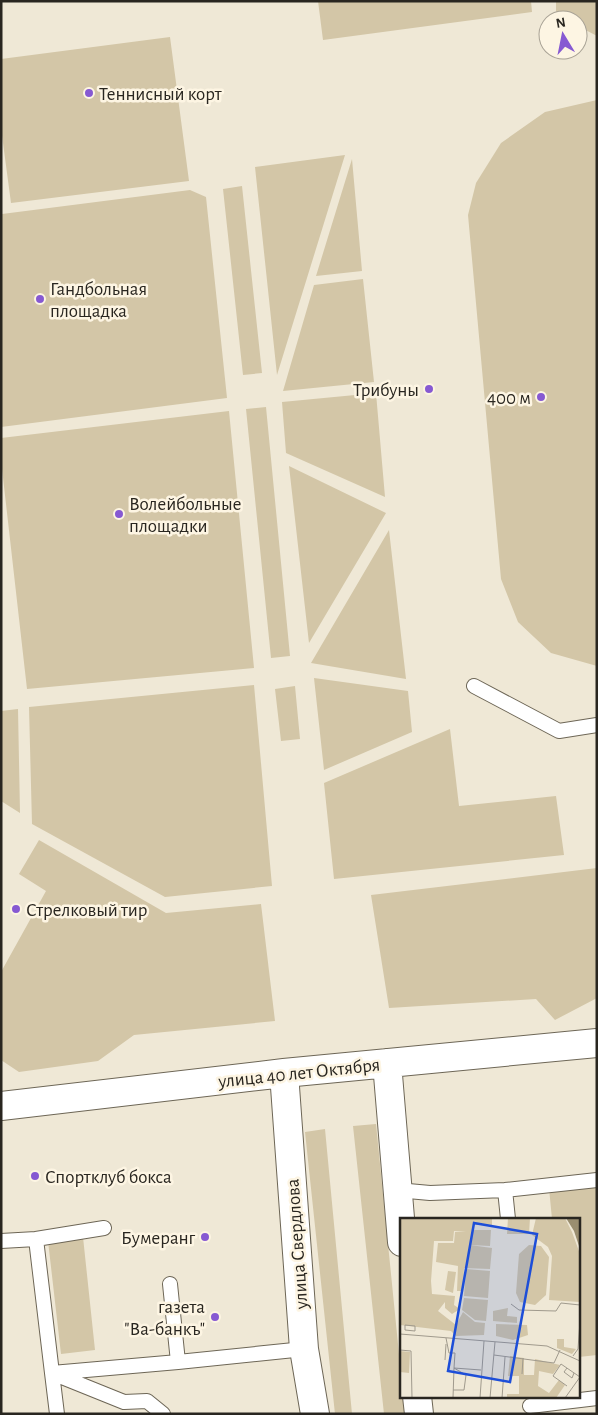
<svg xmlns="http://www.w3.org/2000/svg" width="598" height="1415" font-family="'Alegreya Sans',sans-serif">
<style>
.green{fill:#d3c6a7}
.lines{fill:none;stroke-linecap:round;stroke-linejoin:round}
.lane-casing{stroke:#6d6656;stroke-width:16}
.secondary-casing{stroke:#6d6656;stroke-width:30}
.lane{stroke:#fff;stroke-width:14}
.secondary{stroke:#fff;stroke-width:28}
.poi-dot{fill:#8659d2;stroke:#fdf5e3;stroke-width:2}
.labels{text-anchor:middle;stroke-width:5;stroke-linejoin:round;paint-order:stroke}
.poi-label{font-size:19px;fill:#292620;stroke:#fdf5e3;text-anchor:start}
.street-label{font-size:19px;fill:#292620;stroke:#fdf5e3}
.inset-road{fill:none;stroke:#a09a8d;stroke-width:1}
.view{fill:#1d4ed8;fill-opacity:0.15;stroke:#1d4ed8;stroke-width:2.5}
.inset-edge{fill:none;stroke:#292620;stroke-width:2.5}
</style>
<rect width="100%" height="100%" fill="#efe8d6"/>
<!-- green -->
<path class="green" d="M318,1H531L532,12L323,40Z
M556,1H597V36L578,26V20H567L556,14Z
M170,37L189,181L11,203L1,128V59Z
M597,100V666L551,653L518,622L501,579L468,215L476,183L501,143L545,112Z
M345,155L277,375L255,167Z
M352,159L362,271L316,276Z
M242,186L262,373L243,375L223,189Z
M190,190L206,197L227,398L1,427V212L2,214Z
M363,279L374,382L283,391L314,285Z
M376,393L385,497L286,453L282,402Z
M266,407L290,656L271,658L246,409Z
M229,411L254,668L27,689L1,460V438Z
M289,466L386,513L309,643Z
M389,530L406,679L311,663Z
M314,678L408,691L412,732L324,770Z
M254,685L272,886L165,897L32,824L29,707Z
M295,686L300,739L281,741L275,689Z
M18,709L20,813L1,801V711Z
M450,729L459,806L556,796L564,855L334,879L324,783Z
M39,840L166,913L261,904L275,1021L134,1035L98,1061L19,1072L1,1060V972L46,891L19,874Z
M597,868V998L555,1020L536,999L389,1008L371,895Z
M376,1124L402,1384V1396H403L405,1414H384L353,1126Z
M325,1129L352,1414H335L305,1132Z
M597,1173V1355L579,1357V1219H552L548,1178Z
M83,1237L95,1350L61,1354L48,1241Z"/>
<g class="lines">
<defs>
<path id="lane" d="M474,686L559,731L597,725
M397,1190L430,1193L505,1190L597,1180
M505,1190L508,1219
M36,1239L104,1228
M1,1241L36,1239L52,1373L178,1362L304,1349
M170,1284L178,1362
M530,1406L597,1398
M57,1414L52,1373L124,1402L147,1401L163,1414"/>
<path id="secondary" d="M387,1063L402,1242
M284,1073L304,1349L315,1414
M1,1106L284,1073L597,1043
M417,1396L419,1414"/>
</defs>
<!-- lane casing -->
<use href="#lane" class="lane-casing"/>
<!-- secondary casing -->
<use href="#secondary" class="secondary-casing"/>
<!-- lane -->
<use href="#lane" class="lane"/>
<!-- secondary -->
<use href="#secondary" class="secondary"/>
</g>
<!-- markers -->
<g class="poi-dot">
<circle cx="89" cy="93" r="5"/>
<circle cx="40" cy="299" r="5"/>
<circle cx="429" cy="389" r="5"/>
<circle cx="541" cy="397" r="5"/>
<circle cx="119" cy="514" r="5"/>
<circle cx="16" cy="909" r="5"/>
<circle cx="35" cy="1176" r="5"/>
<circle cx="205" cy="1237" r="5"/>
<circle cx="215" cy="1317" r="5"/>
</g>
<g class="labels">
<!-- poi labels -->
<g class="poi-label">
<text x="99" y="100">Теннисный корт</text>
<text x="50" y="295">Гандбольная<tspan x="50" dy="22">площадка</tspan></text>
<text x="419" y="396" text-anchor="end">Трибуны</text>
<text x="531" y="404" text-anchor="end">400 м</text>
<text x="129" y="510">Волейбольные<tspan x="129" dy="22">площадки</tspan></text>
<text x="26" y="916">Стрелковый тир</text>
<text x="45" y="1183">Спортклуб бокса</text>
<text x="195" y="1244" text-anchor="end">Бумеранг</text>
<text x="205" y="1313" text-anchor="end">газета<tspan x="205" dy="22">"Ва-банкъ"</tspan></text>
</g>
<!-- street labels -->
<g class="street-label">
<text transform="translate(299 1072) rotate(-6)" y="7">улица 40 лет Октября</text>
<text transform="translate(296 1244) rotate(-94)" y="7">улица Свердлова</text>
</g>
</g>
<!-- overview -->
<g transform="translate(400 1218)">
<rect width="180" height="180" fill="#efe8d6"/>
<path d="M0,0H92V7H73V12H91L90,28L71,27L72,12L70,27L92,30L90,51L64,50L63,73H57L58,48L36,44L38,25H54L55,14H66L54,13L53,23H34L31,63L32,76L55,78L54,87L60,91L52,96L45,90V84L38,93L56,107L63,94L75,104L85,105L84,117L56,118L51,113L0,107ZM108,0H130L129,16H107ZM136,0H165L172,14L180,36V84L149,82L152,38L148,29L132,17ZM129,27L141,28L149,39L146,77L135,87L120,84L116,75L119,36ZM66,51L90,53L88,80L64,78ZM48,53L56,54L53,75L45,72ZM64,80L88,82L86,103L75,102L62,92ZM108,90L107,98L117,99V105L93,103V93ZM96,106L127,107L128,117L113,122L96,118ZM157,121H164V129L176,131L172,136L157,130ZM0,133L10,134L9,155L0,154ZM110,138L124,140V157H134L135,141L160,147L153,156L139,153L138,168L149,175L159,162L165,167L156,180H107V176H119V158H108Z" fill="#d3c6a7"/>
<path d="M166,0H180V31L174,13Z" fill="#9a8e70"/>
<path class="inset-road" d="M111,86L119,92L156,93L161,85L180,87M5,107L15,108V113L5,112ZM0,116L147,128L180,143M46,120L49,135H55L54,150L81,152M0,132L11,133L12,180M94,137L154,145L160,132M173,138L178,131L180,103M45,142L46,126M167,150L164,154L172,160L174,155M122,156L123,140M53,180L54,150L66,157L64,172H53M80,180L84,123M90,180L95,124M102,180L105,139M165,180L180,159L161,146L153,158L167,168"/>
<path class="view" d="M74,5L137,16L110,164L48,153Z"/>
<rect width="180" height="180" class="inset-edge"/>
</g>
<!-- border -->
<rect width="598" height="1415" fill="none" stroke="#292620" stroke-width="5"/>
<!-- north arrow -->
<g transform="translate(563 35) rotate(350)"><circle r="24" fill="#fdf5e3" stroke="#a8a295"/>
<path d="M0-4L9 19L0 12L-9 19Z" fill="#8659d2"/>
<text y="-8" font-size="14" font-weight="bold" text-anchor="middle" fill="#292620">N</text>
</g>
</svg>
